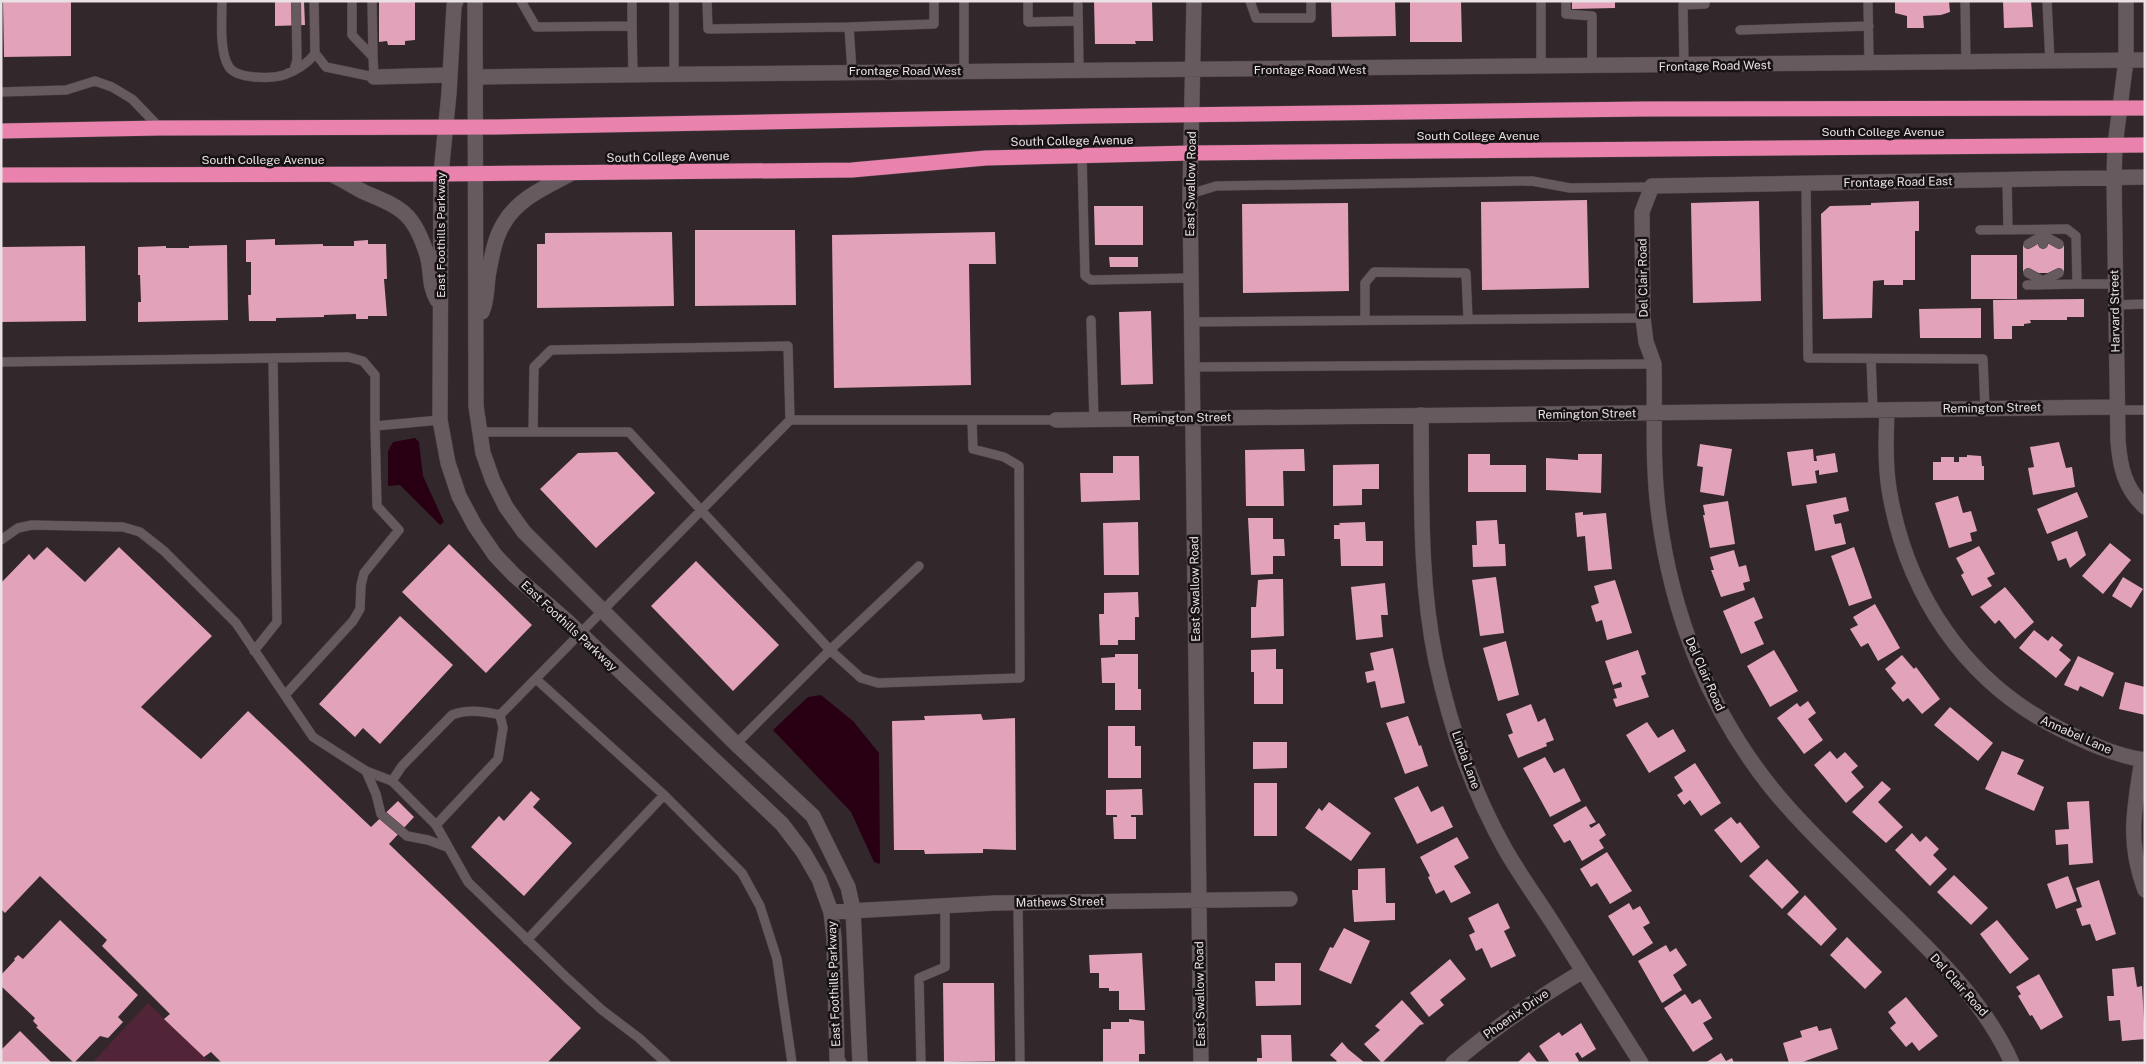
<svg xmlns="http://www.w3.org/2000/svg" width="2146" height="1064" font-family="'Public Sans',sans-serif">
<style>
.green{fill:#522438}
.water{fill:#290013}
.building{fill:#e2a2ba}
.lines{fill:none;stroke-linecap:round;stroke-linejoin:round}
.lane-casing{stroke:#4c4246;stroke-width:10}
.street-casing{stroke:#4c4246;stroke-width:16}
.highway-casing{stroke:#4c4246;stroke-width:16}
.lane{stroke:#675a5e;stroke-width:9}
.street{stroke:#675a5e;stroke-width:15}
.highway{stroke:#e983ad;stroke-width:15}
.labels{text-anchor:middle;stroke-width:5;stroke-linejoin:round;paint-order:stroke}
.street-label{font-size:12px;fill:#e9e1e4;stroke:#171213}
</style>
<rect width="100%" height="100%" fill="#32272b"/>
<!-- green -->
<path class="green" d="M148,1003L211,1063H92Z"/>
<!-- water -->
<path class="water" d="M415,438L419,442L423,476L444,522L440,525L400,485L388,486V451L393,442Z
M821,695L853,721L879,753L880,864L874,862L851,812L773,730L808,697Z"/>
<!-- building -->
<path class="building" d="M3,1H71V56L4,57Z
M275,1H304L305,25L275,26Z
M379,1H415V40L405,41V45H388L387,41L379,42Z
M1094,1H1152L1153,41H1135L1136,44H1095Z
M1331,1H1395L1396,36L1332,37Z
M1410,1H1461L1462,42H1410Z
M1572,1H1615V8L1572,9Z
M1895,1H1949L1950,12L1941,15L1923,16L1924,28H1907V16L1895,13Z
M2003,1H2031L2033,27L2004,28Z
M1587,200L1589,288L1482,290L1481,202Z
M1759,201L1761,301L1693,303L1691,203Z
M1919,201V231H1915V280H1903V285H1884V280L1873,281L1872,318L1823,319L1821,214L1830,206L1871,205V203Z
M1348,203L1349,291L1243,293L1242,204Z
M1094,206H1143V245H1095Z
M695,230H795L796,305L695,306Z
M672,232L674,306L537,308V244H545V233Z
M995,232L996,264H969L971,385L834,388L832,235Z
M275,239V245L323,244V246H354V241L368,240V244H386L387,279H384L387,316H368V319H356V314L324,315V317L276,318V321H249L248,295H251V262H246V240Z
M2023,244H2064V273H2023Z
M227,245L228,320L138,322V302H141L140,275H138V247L166,246V248H189V246Z
M85,246L86,321L1,322V247Z
M1971,255H2017V299H1971Z
M1109,257H1138V267H1110Z
M2084,299V317H2067V320H2030L2031,323L2024,324V326H2012V339H1994L1993,300Z
M1981,308V338H1920L1919,309Z
M1151,311L1153,384L1121,385L1119,312Z
M2059,442L2066,468L2072,467L2075,487L2033,495L2028,468L2034,467L2030,447Z
M1700,444L1732,449L1724,496L1700,492L1703,467L1697,466Z
M1304,449L1305,471H1283L1284,506H1246L1245,450Z
M1813,449L1814,461H1817L1816,456L1835,453L1838,472L1819,475V470L1815,471L1817,483L1792,486L1787,452Z
M617,452L655,493L596,548L540,489L578,453Z
M1468,454H1490V465H1526V492H1468Z
M1578,454H1602L1601,493L1546,490V458L1578,460Z
M1967,455L1981,456L1982,466H1984V480H1933V462H1941V457H1954V462H1959V457H1967Z
M1113,456H1139L1140,500L1081,502L1080,473H1113Z
M1379,464V489H1362V505L1333,506V465Z
M2077,492L2088,517L2047,534L2037,509Z
M1958,496L1963,513L1971,511L1977,531L1970,533L1972,541L1949,548L1935,503Z
M1846,497L1849,511L1833,515L1835,524L1841,523L1846,544L1815,551L1806,505Z
M1728,501L1735,544L1710,548L1703,515H1705L1703,505Z
M1583,512V515L1606,513L1612,569L1588,571L1585,536L1577,537L1575,513Z
M1248,518H1273V539H1284L1285,556H1273V574L1251,575Z
M1497,520L1499,544H1505L1506,566L1473,567L1472,545H1477L1476,521Z
M1138,522L1139,575H1104L1103,523Z
M1365,522L1366,541H1383V566H1341L1340,539H1334V525H1340L1339,523Z
M2077,531L2086,555L2070,568L2066,558L2058,561L2051,542Z
M2110,543L2131,560L2103,594L2082,576Z
M449,544L532,625L486,673L402,592Z
M1979,546L1995,574L1987,578L1992,586L1972,596L1961,575L1964,573L1956,558Z
M47,547L85,582L119,547L212,636L141,707L201,759L248,711L371,827L398,801L414,817L389,844L581,1028L547,1063H222L211,1052L204,1057L164,1019L170,1014L102,946L107,940L40,876L5,913L1,909V583L29,554L34,560Z
M1854,547L1872,598L1849,606L1831,556Z
M1734,550L1739,567L1746,565L1750,581L1743,583L1745,590L1721,597L1711,570H1714L1710,557Z
M696,561L779,645L733,691L651,606Z
M1496,577L1504,633L1480,636L1472,580Z
M2123,577L2143,589L2131,608L2112,596Z
M1271,579H1283L1284,636L1251,638V607H1256L1258,580Z
M1615,580L1632,633L1607,640L1602,620L1596,622L1591,606L1599,603L1594,586Z
M1385,583L1388,615H1381L1383,637L1356,640L1351,587Z
M2005,587L2034,622L2015,639L1999,620L1995,624L1980,607Z
M1138,592L1139,617H1135V640H1118V645H1100L1099,614H1104V593Z
M1754,597L1763,618L1754,622L1764,644L1741,654L1723,611Z
M1875,604L1900,648L1878,661L1868,643L1861,647L1850,629L1858,625L1853,617Z
M400,616L453,665L380,744L363,728L355,737L319,704Z
M2034,630L2048,641L2052,636L2063,645L2059,650L2071,660L2056,678L2019,648Z
M1506,641L1519,695L1498,701L1483,648Z
M1393,648L1405,703L1381,708L1375,681L1367,683L1365,672L1374,670L1370,653Z
M1276,649V669H1283V704H1254V672H1251V650Z
M1638,650L1646,674L1641,676L1649,697L1616,707L1613,699L1617,698L1614,689L1622,687L1621,682L1613,685L1605,661Z
M1774,650L1798,691L1770,707L1747,666Z
M1115,654H1138V689H1141V710H1115V683H1102L1101,658L1115,657Z
M1902,655L1914,669L1916,667L1940,699L1922,714L1908,698L1903,702L1891,688L1896,683L1885,669Z
M2078,656L2114,673L2103,697L2080,686L2078,691L2064,685Z
M2125,682L2145,687V715L2119,709Z
M1808,701L1816,713L1808,719L1823,740L1804,754L1777,718L1797,703L1800,707Z
M1531,704L1538,722L1545,718L1554,740L1546,743L1547,746L1518,758L1508,735L1513,733L1506,714Z
M1950,707L1993,743L1978,761L1934,725Z
M981,714L983,720L1015,718L1016,850L983,849V853L925,854L924,850H894L892,721L925,720L924,716Z
M1408,716L1419,746L1421,745L1428,766L1405,774L1386,723Z
M1647,722L1658,738L1673,729L1686,751L1649,773L1626,735Z
M1108,726H1135V746H1141V778H1108Z
M1253,742H1287V768L1253,769Z
M1830,751L1837,759L1845,752L1858,766L1851,772L1864,787L1846,803L1814,765Z
M2002,751L2024,760L2017,774L2044,787L2034,811L1985,789Z
M1545,757L1554,773L1564,768L1581,801L1550,817L1523,768Z
M1695,763L1721,803L1701,816L1690,800L1684,805L1677,795L1683,791L1674,777Z
M1882,781L1891,789L1878,802L1903,827L1886,843L1852,812Z
M1254,783H1277V836H1254Z
M1418,786L1431,812L1443,806L1453,827L1417,844L1394,798Z
M1142,789L1143,815H1131V817H1136V839H1114L1113,817H1117V815H1106V790Z
M531,791L540,799L533,807L572,843L524,896L471,847L499,816L504,821Z
M2089,801L2093,863L2069,865L2068,844L2056,845L2055,830L2069,829L2067,802Z
M1329,802L1371,833L1351,861L1305,828L1319,808L1322,811Z
M1586,806L1596,822L1589,825L1591,828L1599,823L1606,835L1599,840L1604,848L1582,861L1570,840L1564,843L1553,825Z
M1731,817L1737,824L1740,822L1760,847L1741,863L1714,830Z
M1912,833L1920,842L1926,836L1939,849L1933,855L1947,869L1930,886L1895,850Z
M1457,837L1469,858L1454,866L1471,893L1451,903L1444,890L1436,894L1428,877L1430,876L1420,857Z
M1607,852L1632,891L1610,904L1597,883L1591,887L1580,869Z
M1767,859L1799,892L1782,909L1749,876Z
M1385,868L1386,903H1395V920L1354,922L1352,890H1358V869Z
M1954,875L1988,908L1971,925L1937,892Z
M2068,876L2077,901L2056,909L2047,884Z
M2099,880L2116,934L2096,941L2090,924L2082,926L2076,909L2082,907L2076,888Z
M1805,895L1837,929L1821,946L1787,914Z
M1498,903L1510,928L1504,931L1516,956L1491,968L1482,948L1476,951L1469,935L1475,932L1468,918Z
M1629,903L1633,910L1640,906L1650,923L1643,927L1653,943L1633,956L1608,916Z
M60,920L138,995L118,1017L123,1022L108,1038L100,1036L74,1063L36,1027L38,1026L33,1021L35,1018L1,986V975L15,960L14,959L18,955L23,959Z
M1997,920L2029,959L2010,974L1980,934Z
M1344,928L1370,941L1351,984L1319,970L1330,947L1333,948Z
M1847,937L1882,972L1865,989L1830,955Z
M1666,945L1670,952L1676,948L1687,965L1673,975L1682,990L1662,1003L1638,961Z
M1142,953L1145,1010H1119V991H1109V988H1099V973H1090L1089,955Z
M1450,959L1466,979L1440,1000L1444,1005L1429,1017L1410,993Z
M1275,963H1301V1005L1256,1006L1255,981H1275Z
M2134,967L2137,987L2142,986L2145,1039L2122,1041L2120,1020L2109,1021L2107,996H2114L2112,969Z
M2039,974L2063,1017L2041,1030L2032,1015L2030,1016L2018,996L2021,994L2016,987Z
M943,983H994L995,1061L944,1062Z
M1685,994L1692,1004L1700,999L1712,1018L1703,1023L1713,1039L1693,1052L1664,1008Z
M1906,997L1938,1036L1919,1051L1912,1042L1906,1047L1890,1028L1896,1023L1888,1012Z
M1402,1000L1424,1024L1420,1025L1382,1063L1364,1044L1380,1030L1375,1026Z
M1129,1019L1144,1021L1145,1054H1139V1063H1103V1029H1111V1022H1129Z
M1581,1023L1596,1049L1582,1058L1578,1052L1575,1054L1579,1061L1576,1063H1550L1539,1046L1559,1032L1562,1036Z
M1817,1026L1819,1031L1831,1028L1838,1049L1800,1063H1789L1783,1043L1802,1037L1800,1031Z
M20,1031L52,1063H1V1050Z
M1261,1035H1291L1292,1063H1257V1058H1262Z
M1342,1042L1348,1049L1365,1063H1335L1337,1061L1330,1055Z
M1529,1052L1538,1063H1517Z
M1721,1053L1726,1061L1732,1058L1734,1063H1705Z"/>
<g class="lines">
<defs>
<path id="lane" d="M222,1C222,19 219,52 229,67C237,79 270,79 284,75C295,71 309,63 315,53L314,1
M372,1L373,57
M521,1L536,27L632,26V1
M674,1V74
M707,1L708,29L849,27
M1028,1V22L1078,21
M1250,1L1256,18H1311V1
M1541,1V68
M1566,1V14L1592,16V67
M1868,1L1869,64
M1965,1L1966,63
M2047,1L2050,62
M1078,5L1079,70
M632,26L633,74
M1740,30L1869,26
M315,53L326,67L374,77L373,57L352,35V1
M1684,66L1683,5L1705,4V1
M294,70L297,60L296,1
M852,71L849,27L934,24V1
M964,72V1
M1,92L66,90L95,81L112,87L132,99L160,128
M1082,156L1085,276L1091,280L1191,278
M2007,180L2008,229
M1806,183L1808,358L1983,359L1985,408
M1190,194L1216,186L1532,181L1570,188L1652,187
M1980,230L2067,229L2076,236L2077,284H2115
M2043,232V235L2059,244
M2028,244L2043,235V244
M2028,273L2043,281
M2043,281L2059,273
M2027,285L2077,284
M2115,305L2145,304
M1091,320L1094,420
M1365,320V283L1374,272L1466,273L1468,319
M1192,322L1643,318
M1871,359L1873,410
M1,362L348,357L363,361L375,375V426L440,420
M1193,367L1654,364
M2117,410H2145
M479,432H629L830,650L861,678L878,683L1020,678L1019,466L1004,457L973,449L972,420
M533,432L534,367L551,350L788,346L790,420
M1,540L18,528L32,525L123,527L140,532L164,551L236,623L313,737L366,771L392,781L436,825L468,882L567,978L602,1010L639,1038L666,1063
M254,651L277,622L273,358
M536,679L664,795L742,873L760,906L777,959L792,1063
M285,695L353,621L360,609L361,585L364,573L399,530L377,506L375,426
M500,715L790,420H1056
M736,744L830,650L919,566
M366,771L376,794L381,814L407,836L428,840L447,847
M392,781L402,766L452,715C467,709 484,711 500,715
M436,825L498,759L503,728L500,715
M1018,903L1020,1063
M527,940L664,795
M921,1063L919,978L945,967V905"/>
<path id="street" d="M456,1L454,6L449,93L441,174L440,420L448,463L459,496L475,526L495,555L514,575L567,621L782,824L804,853L819,879L831,912L834,938L837,1059L839,1063
M475,1L476,406L483,453L493,481L506,507L524,532L736,744L813,816L848,887L853,909L860,1063
M1194,1L1190,194L1201,1063
M2126,1V61L2115,145L2114,178L2118,441C2120,467 2125,489 2145,507
M374,77L450,75
M476,77C1032,68 1588,70 2145,60
M333,175C343,180 354,187 364,192C402,208 414,213 427,255C432,271 428,284 437,300
M482,312C488,299 486,285 489,271C492,255 495,237 504,223C518,198 548,186 572,173
M1887,410C1886,436 1885,463 1889,489C1906,593 1965,682 2060,729C2086,742 2116,756 2145,760
M1421,415C1422,497 1419,580 1436,661C1450,726 1472,790 1505,849C1520,875 1538,900 1554,925C1583,971 1612,1017 1641,1063
M1056,420L2117,407
M2142,760C2134,810 2127,842 2145,890
M831,912L995,903L1290,899
M1453,1063C1495,1027 1536,999 1583,971
M2012,1063C1980,991 1917,939 1863,884C1831,852 1798,821 1770,786C1708,708 1672,614 1659,516C1652,466 1655,414 1654,364L1646,342L1643,318L1642,212L1652,186L2145,177"/>
<path id="highway" d="M1,131L160,128L496,127L1091,116L1645,109L2145,108
M1,175L441,174L852,170L986,158L1191,153L2145,145"/>
</defs>
<!-- lane casing -->
<use href="#lane" class="lane-casing"/>
<!-- street casing -->
<use href="#street" class="street-casing"/>
<!-- highway casing -->
<use href="#highway" class="highway-casing"/>
<!-- lane -->
<use href="#lane" class="lane"/>
<!-- street -->
<use href="#street" class="street"/>
<!-- highway -->
<use href="#highway" class="highway"/>
</g>
<g class="labels">
<!-- street labels -->
<g class="street-label">
<text transform="translate(1715 66) rotate(-1)" y="4">Frontage Road West</text>
<text x="1310" y="74">Frontage Road West</text>
<text x="905" y="75">Frontage Road West</text>
<text x="1883" y="136">South College Avenue</text>
<text x="1478" y="140">South College Avenue</text>
<text transform="translate(1072 141) rotate(-1)" y="4">South College Avenue</text>
<text transform="translate(668 157) rotate(-1)" y="4">South College Avenue</text>
<text x="263" y="164">South College Avenue</text>
<text transform="translate(1898 182) rotate(-1)" y="4">Frontage Road East</text>
<text transform="translate(1191 184) rotate(-89)" y="4">East Swallow Road</text>
<text transform="translate(441 235) rotate(-90)" y="4">East Foothills Parkway</text>
<text transform="translate(1643 278) rotate(-91)" y="4">Del Clair Road</text>
<text transform="translate(2115 311) rotate(-91)" y="4">Harvard Street</text>
<text transform="translate(1992 408) rotate(-1)" y="4">Remington Street</text>
<text transform="translate(1587 414) rotate(-1)" y="4">Remington Street</text>
<text transform="translate(1182 418) rotate(-1)" y="4">Remington Street</text>
<text transform="translate(1195 589) rotate(-91)" y="4">East Swallow Road</text>
<text transform="translate(569 626) rotate(43)" y="4">East Foothills Parkway</text>
<text transform="translate(1705 674) rotate(66)" y="4">Del Clair Road</text>
<text transform="translate(2076 735) rotate(24)" y="4">Annabel Lane</text>
<text transform="translate(1466 760) rotate(70)" y="4">Linda Lane</text>
<text transform="translate(1060 902) rotate(-1)" y="4">Mathews Street</text>
<text transform="translate(834 984) rotate(-92)" y="4">East Foothills Parkway</text>
<text transform="translate(1959 985) rotate(48)" y="4">Del Clair Road</text>
<text transform="translate(1200 994) rotate(-91)" y="4">East Swallow Road</text>
<text transform="translate(1516 1014) rotate(-35)" y="4">Phoenix Drive</text>
</g>
</g>
<!-- border -->
<rect width="2146" height="1064" fill="none" stroke="#e9e1e4" stroke-width="5"/>
</svg>
